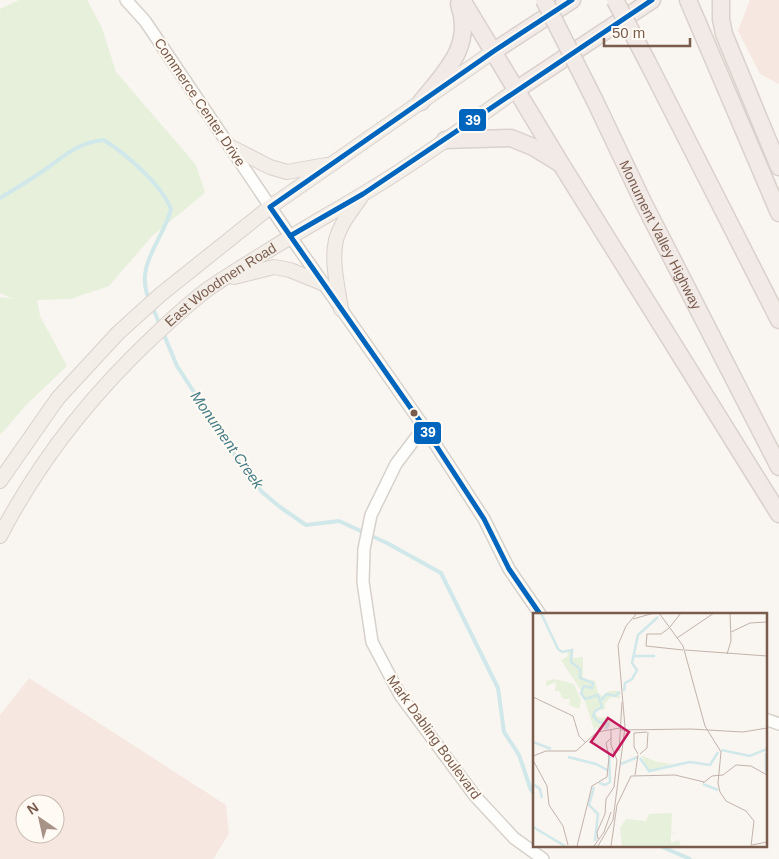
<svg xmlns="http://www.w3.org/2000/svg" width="779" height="859" font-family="Helvetica,sans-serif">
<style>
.commercial{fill:#f6e8e1;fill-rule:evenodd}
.green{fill:#e7f0db}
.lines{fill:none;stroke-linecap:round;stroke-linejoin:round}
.stream{stroke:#d0e8ea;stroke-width:4}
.minor-casing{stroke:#d7d1cb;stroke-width:14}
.major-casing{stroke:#dad1cc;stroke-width:16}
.highway-casing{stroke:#dad1cc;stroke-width:19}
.minor{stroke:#fefefd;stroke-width:11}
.major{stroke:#f3eee8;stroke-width:14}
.highway{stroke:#f2eae7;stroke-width:16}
.highway-bridge-casing{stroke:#dad1cc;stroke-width:19;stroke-linecap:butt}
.highway-bridge{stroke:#f2eae7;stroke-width:16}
.bus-1-casing{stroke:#fffaf3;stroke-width:9}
.bus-1{stroke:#0065bd;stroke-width:5}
.bus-dot{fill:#7a5c4d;stroke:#fffaf3;stroke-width:2}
.labels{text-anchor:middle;stroke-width:4;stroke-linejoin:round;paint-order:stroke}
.street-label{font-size:14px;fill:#7a5c4d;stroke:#fffaf3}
.water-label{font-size:15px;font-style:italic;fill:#437c86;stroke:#fffaf3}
.inset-river{fill:none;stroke:#d0e8ea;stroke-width:2.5}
.inset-road{fill:none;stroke:#c2b3aa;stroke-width:1}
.view{fill:#c2185b;fill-opacity:0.15;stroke:#c2185b;stroke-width:2.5}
.inset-edge{fill:none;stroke:#7a5c4d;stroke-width:2.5}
.line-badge{stroke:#fffaf3;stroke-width:2}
.badge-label{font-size:14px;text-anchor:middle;font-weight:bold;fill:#fff}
</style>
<rect width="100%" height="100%" fill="#f9f5f0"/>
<!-- commercial -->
<path class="commercial" d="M750,0H779V84L760,74L738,31Z
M29,678L226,805L229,834L213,859H0V715ZM25,804H55V834H25Z"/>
<!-- green -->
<path class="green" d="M19,0H87L102,28L116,72L196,165L205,193L152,236L109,286L70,299L37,300L40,316L67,366L27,404L0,435V297L13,299L0,293V9Z"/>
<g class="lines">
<!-- stream -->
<path class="stream" d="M0,198C13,190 27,182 40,173C61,159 77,142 104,140C126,154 162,185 171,209C163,241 134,265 149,299
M152,306L177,366L238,460L262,492L280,507L306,525L339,521L387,543L441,573L498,688L504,732L519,755L531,790L534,793
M658,845L690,859"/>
<defs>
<path id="minor" d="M126,0L145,21L290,236L424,427L484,519L509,569L540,614
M424,427L396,464L371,515L364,549L363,582L372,642L400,695L475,796L514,838L543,859
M765,719L779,724"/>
<g id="major">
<path d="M231,147L270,167L287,172L326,165"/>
<path d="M234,277L274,267L290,270L322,283"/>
<path d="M341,309C338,288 331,261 336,240C340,224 352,210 361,197"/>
<path d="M0,481L58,398L118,333L160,295L270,207L494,51"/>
<path id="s1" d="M0,536C39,461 92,394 154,336C171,320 189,303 208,289C258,255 311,225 363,194C415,163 466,126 516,90"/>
</g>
<g id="highway">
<path d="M462,0L561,164L779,514"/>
<path d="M688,0L779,213"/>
<path d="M721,0V19L724,34L779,167"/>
<path d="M494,51L572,0"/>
<path d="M648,63L779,320"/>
<path d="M516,90L652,0"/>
<path id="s2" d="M595,101L643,202L779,467"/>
<path d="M421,102C445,72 474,46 459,4"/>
<path d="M445,140L511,138L533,147L559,163"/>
</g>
</defs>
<!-- minor casing -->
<use href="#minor" class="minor-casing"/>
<!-- major casing -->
<use href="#major" class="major-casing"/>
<!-- highway casing -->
<use href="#highway" class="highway-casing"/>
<!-- minor -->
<use href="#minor" class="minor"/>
<!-- major -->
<use href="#major" class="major"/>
<!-- highway -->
<use href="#highway" class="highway"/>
<defs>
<path id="highway-bridge" d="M544,0L595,101
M615,0L648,63"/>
</defs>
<!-- highway-bridge casing -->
<use href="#highway-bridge" class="highway-bridge-casing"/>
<!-- highway-bridge -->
<use href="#highway-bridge" class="highway-bridge"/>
<defs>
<path id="bus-1" d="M290,236L363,194L652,0
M540,614L509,569L484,519L424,427L270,207L494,51L572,0"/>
</defs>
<!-- bus-1 casing -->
<use href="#bus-1" class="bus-1-casing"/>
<!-- bus-1 -->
<use href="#bus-1" class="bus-1"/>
</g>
<!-- markers -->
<circle class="bus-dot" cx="414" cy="413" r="4.5"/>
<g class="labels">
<!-- street labels -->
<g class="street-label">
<text transform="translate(200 102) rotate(56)" y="5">Commerce Center Drive</text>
<text dy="5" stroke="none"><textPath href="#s2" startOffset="149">Monument Valley Highway</textPath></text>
<text dy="5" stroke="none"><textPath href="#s1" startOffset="338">East Woodmen Road</textPath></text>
<text transform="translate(434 737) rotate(54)" y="5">Mark Dabling Boulevard</text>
</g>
<!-- water labels -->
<g class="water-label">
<text transform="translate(227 440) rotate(55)" y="5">Monument Creek</text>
</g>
</g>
<!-- overview -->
<g transform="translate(533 613)">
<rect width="234" height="234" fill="#f9f5f0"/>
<path d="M34,38L41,39L39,45L50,44V65L62,68L65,80L69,83L76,78H86L87,85L78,84L72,90V96L61,98L65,104L77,105V114L66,117L63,114L62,119L49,79L28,47L35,43ZM22,66L41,71L48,88L46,96L36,92L37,86H30L26,78H22L23,69L13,73V68ZM108,142L124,149L139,151L116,157ZM139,200L138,219L145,221L138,220V230L146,227L148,233H89L87,215L93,206L113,208L116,201Z" fill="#e7f0db"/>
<path class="inset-river" d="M8,0L25,36L29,39L39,37L38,49L47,56V65L60,70L59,75L51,73L48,80L52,86L65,82L69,94L62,98L60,103L66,109L75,111L73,116M100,43H122M91,78L92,70L99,66L104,57L99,50L105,22L125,4M68,87L74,81L82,83L87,79M0,129L18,136M188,137L217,143L234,136M233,140V160M35,144L63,151L74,157M107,145L116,158L157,149L177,152L185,139M88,151L105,144M66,170L72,172L77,169L76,140M0,171L7,176L9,185M170,171L185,177M61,174L56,192L65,201L62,228M0,214L32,233"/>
<path class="inset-road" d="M126,0L150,33L172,113L188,139L185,170L187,179L193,188L213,198L221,208L218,233M100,6L121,0M137,14L148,0M136,15L128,21H114L113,33L150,37M198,19L217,10L234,9M144,25L181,0M152,37L234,43M194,41L198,28L197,0M0,84L40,103L46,123L53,130M87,117L158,116L210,119L234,115M86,138L89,89M105,141L101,134V120L114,119M107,141L114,135L115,119M0,143L13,138H43L64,119L87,115M0,147L14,173L16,192L30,213L35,232M102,162L105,142M170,170L179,163L190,162L203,152L218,153L234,162M65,226L64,219L72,201L73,186L81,174L84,147L78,132V116M219,232L234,229M44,233L59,173L74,164L76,144L73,130L78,125M61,233L71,219L78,199M65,233L80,207L92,114L85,32L93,13L104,0M78,233L84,192L98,163L142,162L171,169"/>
<path class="view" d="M75,105L96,119L80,143L58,129Z"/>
<rect width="234" height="234" class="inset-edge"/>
</g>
<g class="line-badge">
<rect x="458" y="108" width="29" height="24" rx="5" fill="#0065bd"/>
<rect x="413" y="421" width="29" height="24" rx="5" fill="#0065bd"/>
</g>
<g class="badge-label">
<text x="473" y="125">39</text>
<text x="428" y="437">39</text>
</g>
<!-- north arrow -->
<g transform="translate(40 819) rotate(326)"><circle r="24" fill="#fffaf3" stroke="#cabbb1"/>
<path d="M0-4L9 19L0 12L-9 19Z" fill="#a69286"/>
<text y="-8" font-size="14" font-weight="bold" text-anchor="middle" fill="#7a5c4d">N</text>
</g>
<!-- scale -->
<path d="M604 38v8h86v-8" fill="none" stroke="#7a5c4d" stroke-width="2.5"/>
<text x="612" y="38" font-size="15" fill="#7a5c4d" stroke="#fffaf3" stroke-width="4" paint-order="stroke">50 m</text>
</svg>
